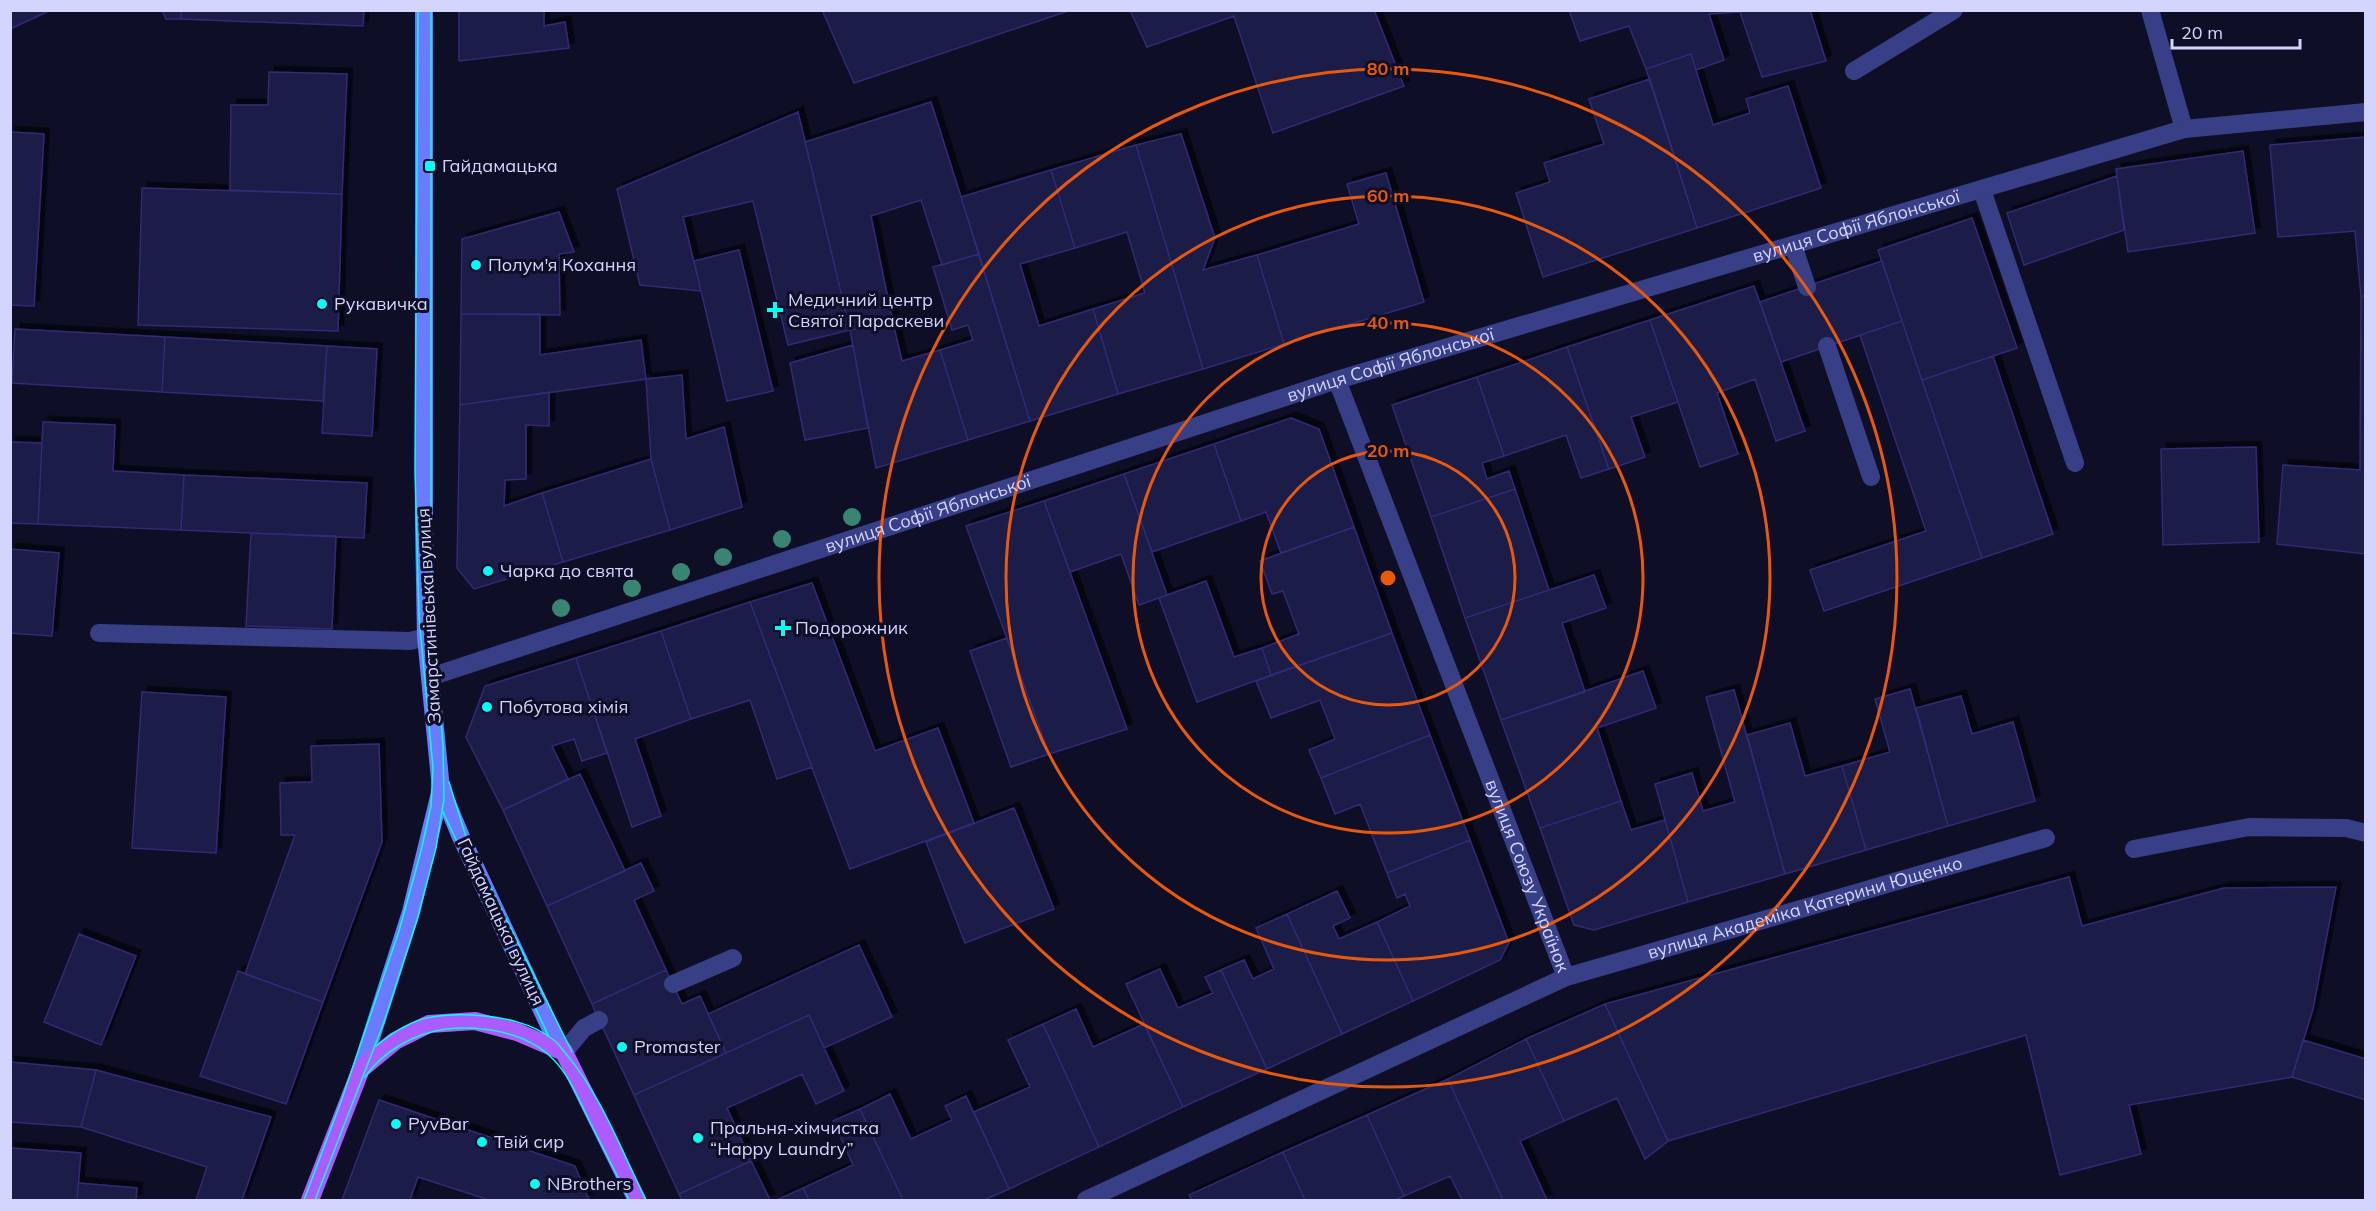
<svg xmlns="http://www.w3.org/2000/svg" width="2376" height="1211" font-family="Mulish,sans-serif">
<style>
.building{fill:#1d1a48;stroke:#302b75;stroke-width:1.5;filter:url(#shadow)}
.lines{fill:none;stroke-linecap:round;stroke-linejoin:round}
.lane{stroke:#383f87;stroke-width:18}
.street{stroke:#383f87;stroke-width:18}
.secondary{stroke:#6b7bff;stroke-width:18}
.primary{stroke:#ac5bff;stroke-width:18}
.tram{stroke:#00fff7;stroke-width:1.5}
.tree{fill:#398472}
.ring{fill:none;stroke:#e8590c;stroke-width:3}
.poi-dot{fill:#00fff7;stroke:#0f0e27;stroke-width:2}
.labels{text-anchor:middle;stroke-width:6;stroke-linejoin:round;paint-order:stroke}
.poi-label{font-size:18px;fill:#d4d5ff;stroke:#0f0e27;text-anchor:start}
.street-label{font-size:18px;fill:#d4d5ff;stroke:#0f0e27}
.centre{fill:#e8590c;stroke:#0f0e27;stroke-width:3}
.ring-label{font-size:18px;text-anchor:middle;font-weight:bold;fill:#e8590c;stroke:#0f0e27;stroke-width:6;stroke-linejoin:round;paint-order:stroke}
</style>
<defs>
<filter id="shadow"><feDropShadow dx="5.5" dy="-5.5" stdDeviation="0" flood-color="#0009"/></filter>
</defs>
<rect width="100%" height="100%" fill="#0f0e27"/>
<!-- building -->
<path class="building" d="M10,10H51L10,29Z
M162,10H181V19H166Z
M181,10H364L363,26L181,19Z
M459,10H544V26L565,22L569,48L459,61Z
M828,10H1071L854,83L823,12Z
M1130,10H1374L1404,86L1273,133L1234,16L1147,47Z
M1569,10H1810L1826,61L1762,77L1740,12L1709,14L1724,60L1696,70L1691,54L1646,69L1629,26L1580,41Z
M1691,54L1713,125L1750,113L1746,99L1788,86L1821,188L1697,228L1646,69Z
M269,72L347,74L342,194L230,190L231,105H268Z
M1650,79L1697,228L1543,277L1516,193L1550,182L1544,163L1604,144L1589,99Z
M931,102L979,254L942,265L921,200L871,216L893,323L850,330L805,142Z
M798,112L850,330L788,345L753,201L683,217L701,291L640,285L617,189Z
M10,132L44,134L34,306L10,305Z
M1181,134L1215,238L1203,270L1257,255L1284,344L1203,369L1136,145Z
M2366,137V296H2361L2355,231L2278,237L2270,145Z
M1136,145L1203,369L1118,394L1093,309L1145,293L1127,232L1075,248L1051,170Z
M2243,151L2255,233L2128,252L2116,169Z
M1051,170L1075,248L1020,264L1039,326L1093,309L1118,394L1030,421L961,197Z
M1386,173L1424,302L1284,344L1257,255L1359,224L1347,184Z
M2117,176L2124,230L2024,265L2007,213Z
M142,188L342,194L338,331L138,325Z
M559,212L574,252L559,254L560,315L461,314L462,239Z
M1972,218L2017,348L1922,380L1878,250Z
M739,250L773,391L727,401L694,261Z
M979,254L1030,421L968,440L940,350L973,340L968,325L952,330L933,267Z
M1882,261L1902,321L1781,362L1760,302Z
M1754,286L1805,431L1776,441L1755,379L1717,393L1738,454L1700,467L1650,320Z
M2361,296H2366V554L2277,544L2283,465L2360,470Z
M461,314H540V355L641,340L646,379L460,405Z
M1650,320L1678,402L1631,417L1645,457L1609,469L1567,347Z
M1902,321L1982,558L1824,611L1810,570L1926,531L1860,335Z
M893,323L902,361L940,350L968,440L876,468L850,330Z
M15,329L165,337L162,392L12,383Z
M165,337L327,346L323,401L162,392Z
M853,345L868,428L805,440L790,363Z
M327,346L377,349L372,436L322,433Z
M1567,347L1609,469L1581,478L1566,435L1504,456L1477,377Z
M1993,356L2053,534L1982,558L1922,380Z
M682,375L686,439L724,427L742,507L670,530L651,459L646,379Z
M1477,377L1504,456L1482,463L1487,479L1509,471L1515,489L1431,517L1392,405Z
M549,392V426L526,425V479L505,480L504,506L542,493L563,562L474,589L457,568L460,405Z
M1291,418L1319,429L1354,527L1281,553L1266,512L1241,521L1214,444Z
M43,422L115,425L113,471L184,475L181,530L38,524Z
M10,442L42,443L38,524L10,523Z
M1214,444L1241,521L1152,552L1124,474Z
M2256,447L2259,542L2163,545L2161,449Z
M651,459L670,530L563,562L542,493Z
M1124,474L1167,595L1139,605L1121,554L1070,572L1044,501Z
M184,475L367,483L364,538L181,530Z
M1515,489L1549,590L1465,618L1431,517Z
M1044,501L1127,729L1049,754L966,526Z
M1354,527L1392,633L1271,675L1262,648L1299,634L1283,591L1272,594L1260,561Z
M251,533L336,536L332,629L246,626Z
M10,549L59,553L52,636L10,633Z
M1594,575L1606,608L1562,623L1585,692L1501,720L1465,618Z
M1206,581L1234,657L1262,648L1271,675L1197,702L1159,598Z
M812,583L875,751L938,728L974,823L850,869L750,602Z
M750,602L812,767L777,779L750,700L691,719L661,631Z
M661,631L691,719L635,739L661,816L632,827L576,658Z
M1392,633L1430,735L1321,778L1309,750L1335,739L1320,700L1271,718L1256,681Z
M1007,638L1049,754L1011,767L970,651Z
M576,658L607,753L582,761L574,739L552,746L568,779L503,810L466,737L485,686Z
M1643,671L1656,708L1597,728L1621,801L1540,828L1501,720Z
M1910,689L1948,826L1866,850L1842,766L1890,752L1875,699Z
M1734,690L1785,874L1688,902L1655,784L1692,773L1703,811L1735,802L1706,697Z
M142,692L226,697L216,853L132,848Z
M1961,696L1972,734L2013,722L2035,801L1948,826L1916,708Z
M1790,723L1805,776L1842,766L1866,850L1785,874L1747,735Z
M1430,735L1470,840L1387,873L1360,804L1335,814L1321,778Z
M379,744L382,842L323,1002L245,974L295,835H281L280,783L312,782L311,746Z
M580,774L625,871L547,906L503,810Z
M1621,801L1631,830L1665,820L1688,902L1594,930L1574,925L1540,828Z
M1014,808L1054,909L965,943L926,842Z
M1470,840L1509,943L1500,960L1413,1001L1377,922L1410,906L1405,894L1397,898L1387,873Z
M641,863L654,891L634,900L666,970L592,1004L547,906Z
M2069,877L2082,926L2224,888L2336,887L2313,1009L2292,1077L2129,1105L2141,1154L2060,1175L2026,1035L1668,1141L1605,1004Z
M1337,891L1350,918L1333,926L1339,939L1377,922L1413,1001L1342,1034L1287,914Z
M1287,914L1342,1034L1267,1069L1221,970L1244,960L1253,979L1274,969L1256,928Z
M79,934L136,956L101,1045L44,1022Z
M859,945L892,1017L824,1048L809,1015L726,1053L708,1014Z
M1160,969L1178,1008L1213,993L1205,977L1221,970L1267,1069L1183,1107L1126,984Z
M666,970L682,1004L700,996L726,1053L634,1095L592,1004Z
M666,970L682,1004L700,996L726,1053L634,1095L592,1004Z
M238,971L323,1002L286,1104L200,1076Z
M1605,1004L1668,1141L1645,1159L1617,1098L1564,1121L1526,1039Z
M1076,1009L1093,1047L1144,1024L1183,1107L1099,1147L1043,1024Z
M809,1015L844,1091L816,1104L802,1074L727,1108L751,1161L679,1194L634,1095Z
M1043,1024L1099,1147L1009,1189L974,1112L1030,1087L1008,1040Z
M1526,1039L1564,1121L1520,1141L1547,1200H1503L1448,1079Z
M2303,1040L2366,1059V1100L2292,1077Z
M10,1062L96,1070L81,1127L10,1122Z
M96,1070L271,1117L242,1200H196L207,1167L81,1127Z
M1448,1079L1503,1200H1462L1450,1176L1404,1196L1367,1115Z
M890,1094L911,1139L952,1120L945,1106L966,1096L1009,1189L984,1200H903L860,1109Z
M379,1100L575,1166L589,1200H489L418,1177L410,1200H342Z
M860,1109L903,1200H809L803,1188L853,1165L833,1121Z
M1367,1115L1404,1196L1395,1200H1305L1283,1152Z
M10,1148L81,1153L77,1200H10Z
M1283,1152L1305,1200H1192L1189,1195Z
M751,1161L770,1200H682L679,1194Z
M78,1183L137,1188L136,1200H77Z
M803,1188L809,1200H777Z"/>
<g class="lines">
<!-- lane -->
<path class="lane" d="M2150,10L2184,129
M1854,71L1954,10
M1982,190L2075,463
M1793,245L1807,287
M1827,346L1871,477
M99,633L410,641L426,637
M2134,849L2249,827L2346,828L2366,833
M673,984L733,958
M564,1052L584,1028L599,1020"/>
<!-- street -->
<g class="street">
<path id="s1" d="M1337,380L1566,977"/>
<path id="s2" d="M430,677L1337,380L2184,129L2366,112"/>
<path id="s3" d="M1086,1200L1566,977L2046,838"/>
</g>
<!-- secondary -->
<path class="secondary" d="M441,789L461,837L557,1042L564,1052
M361,1069L411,912L441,789L426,637L424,524V10"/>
<!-- primary -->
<path class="primary" d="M310,1200L361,1069L395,1041L429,1024L475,1021L517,1032L564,1052L637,1200"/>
<!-- tram -->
<path class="tram" d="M449,782L467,840L572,1052
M443,812L549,1037
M376,1046C409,1019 430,1013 473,1015C502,1017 532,1022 555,1041C560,1045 563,1051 567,1055C602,1097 622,1152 646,1200
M365,1077C383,1051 415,1033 446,1029C481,1025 527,1032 553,1059C569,1075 578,1098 588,1118C602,1146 616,1173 629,1200
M304,1200L342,1099L399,931L421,851L431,806L433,768L419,616L415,470L418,10
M315,1200L384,1022L417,920L436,848L444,799L443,745L437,675L431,560V10"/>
</g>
<!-- trees -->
<g class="tree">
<circle cx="852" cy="517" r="9"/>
<circle cx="782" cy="539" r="9"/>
<circle cx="723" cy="557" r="9"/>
<circle cx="681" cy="572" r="9"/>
<circle cx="632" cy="588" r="9"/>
<circle cx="561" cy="608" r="9"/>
</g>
<!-- distance rings -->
<g class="ring">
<circle cx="1388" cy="578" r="127"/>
<circle cx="1388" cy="578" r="255"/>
<circle cx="1388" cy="578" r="382"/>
<circle cx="1388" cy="578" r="509"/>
</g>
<!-- markers -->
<g class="poi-dot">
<rect x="424" y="160" width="12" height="12" rx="3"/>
<circle cx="476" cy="265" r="6"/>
<circle cx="322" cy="304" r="6"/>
<path d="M772 301h6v6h6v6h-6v6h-6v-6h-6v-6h6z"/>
<circle cx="488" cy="571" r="6"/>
<path d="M780 619h6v6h6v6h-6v6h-6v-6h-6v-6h6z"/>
<circle cx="487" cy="707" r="6"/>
<circle cx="622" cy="1047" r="6"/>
<circle cx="396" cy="1124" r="6"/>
<circle cx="698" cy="1138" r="6"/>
<circle cx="482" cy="1142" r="6"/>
<circle cx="535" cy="1184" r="6"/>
</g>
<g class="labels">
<!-- poi labels -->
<g class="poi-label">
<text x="442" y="172">Гайдамацька</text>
<text x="488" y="271">Полум'я Кохання</text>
<text x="788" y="306">Медичний центр<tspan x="788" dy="21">Святої Параскеви</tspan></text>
<text x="334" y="310">Рукавичка</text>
<text x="500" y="577">Чарка до свята</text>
<text x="795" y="634">Подорожник</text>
<text x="499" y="713">Побутова хімія</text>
<text x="634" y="1053">Promaster</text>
<text x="408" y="1130">PyvBar</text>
<text x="710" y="1134">Пральня-хімчистка<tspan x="710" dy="21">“Happy Laundry”</tspan></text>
<text x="494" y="1148">Твій сир</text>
<text x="547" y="1190">NBrothers</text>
</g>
<!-- street labels -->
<g class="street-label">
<text dy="6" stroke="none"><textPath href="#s2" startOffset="1496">вулиця Софії Яблонської</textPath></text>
<text dy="6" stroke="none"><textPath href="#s2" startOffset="1010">вулиця Софії Яблонської</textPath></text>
<text dy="6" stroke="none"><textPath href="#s2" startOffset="524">вулиця Софії Яблонської</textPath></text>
<text transform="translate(429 616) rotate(-93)" y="6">Замарстинівська вулиця</text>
<text dy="6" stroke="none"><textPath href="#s1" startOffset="531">вулиця Союзу Українок</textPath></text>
<text dy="6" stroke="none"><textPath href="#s3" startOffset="778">вулиця Академіка Катерини Ющенко</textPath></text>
<text transform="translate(501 922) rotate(65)" y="6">Гайдамацька вулиця</text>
</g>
</g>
<circle cx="1388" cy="578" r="9" class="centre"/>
<g class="ring-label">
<text x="1388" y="75">80 m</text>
<text x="1388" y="202">60 m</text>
<text x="1388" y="329">40 m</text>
<text x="1388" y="457">20 m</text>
</g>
<!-- border -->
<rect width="2376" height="1211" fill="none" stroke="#d4d5ff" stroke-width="24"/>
<!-- scale -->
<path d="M2172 39v9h128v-9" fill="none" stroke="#d4d5ff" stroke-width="3"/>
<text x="2181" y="39" font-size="18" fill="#d4d5ff" stroke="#0f0e27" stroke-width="4.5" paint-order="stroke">20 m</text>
</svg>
